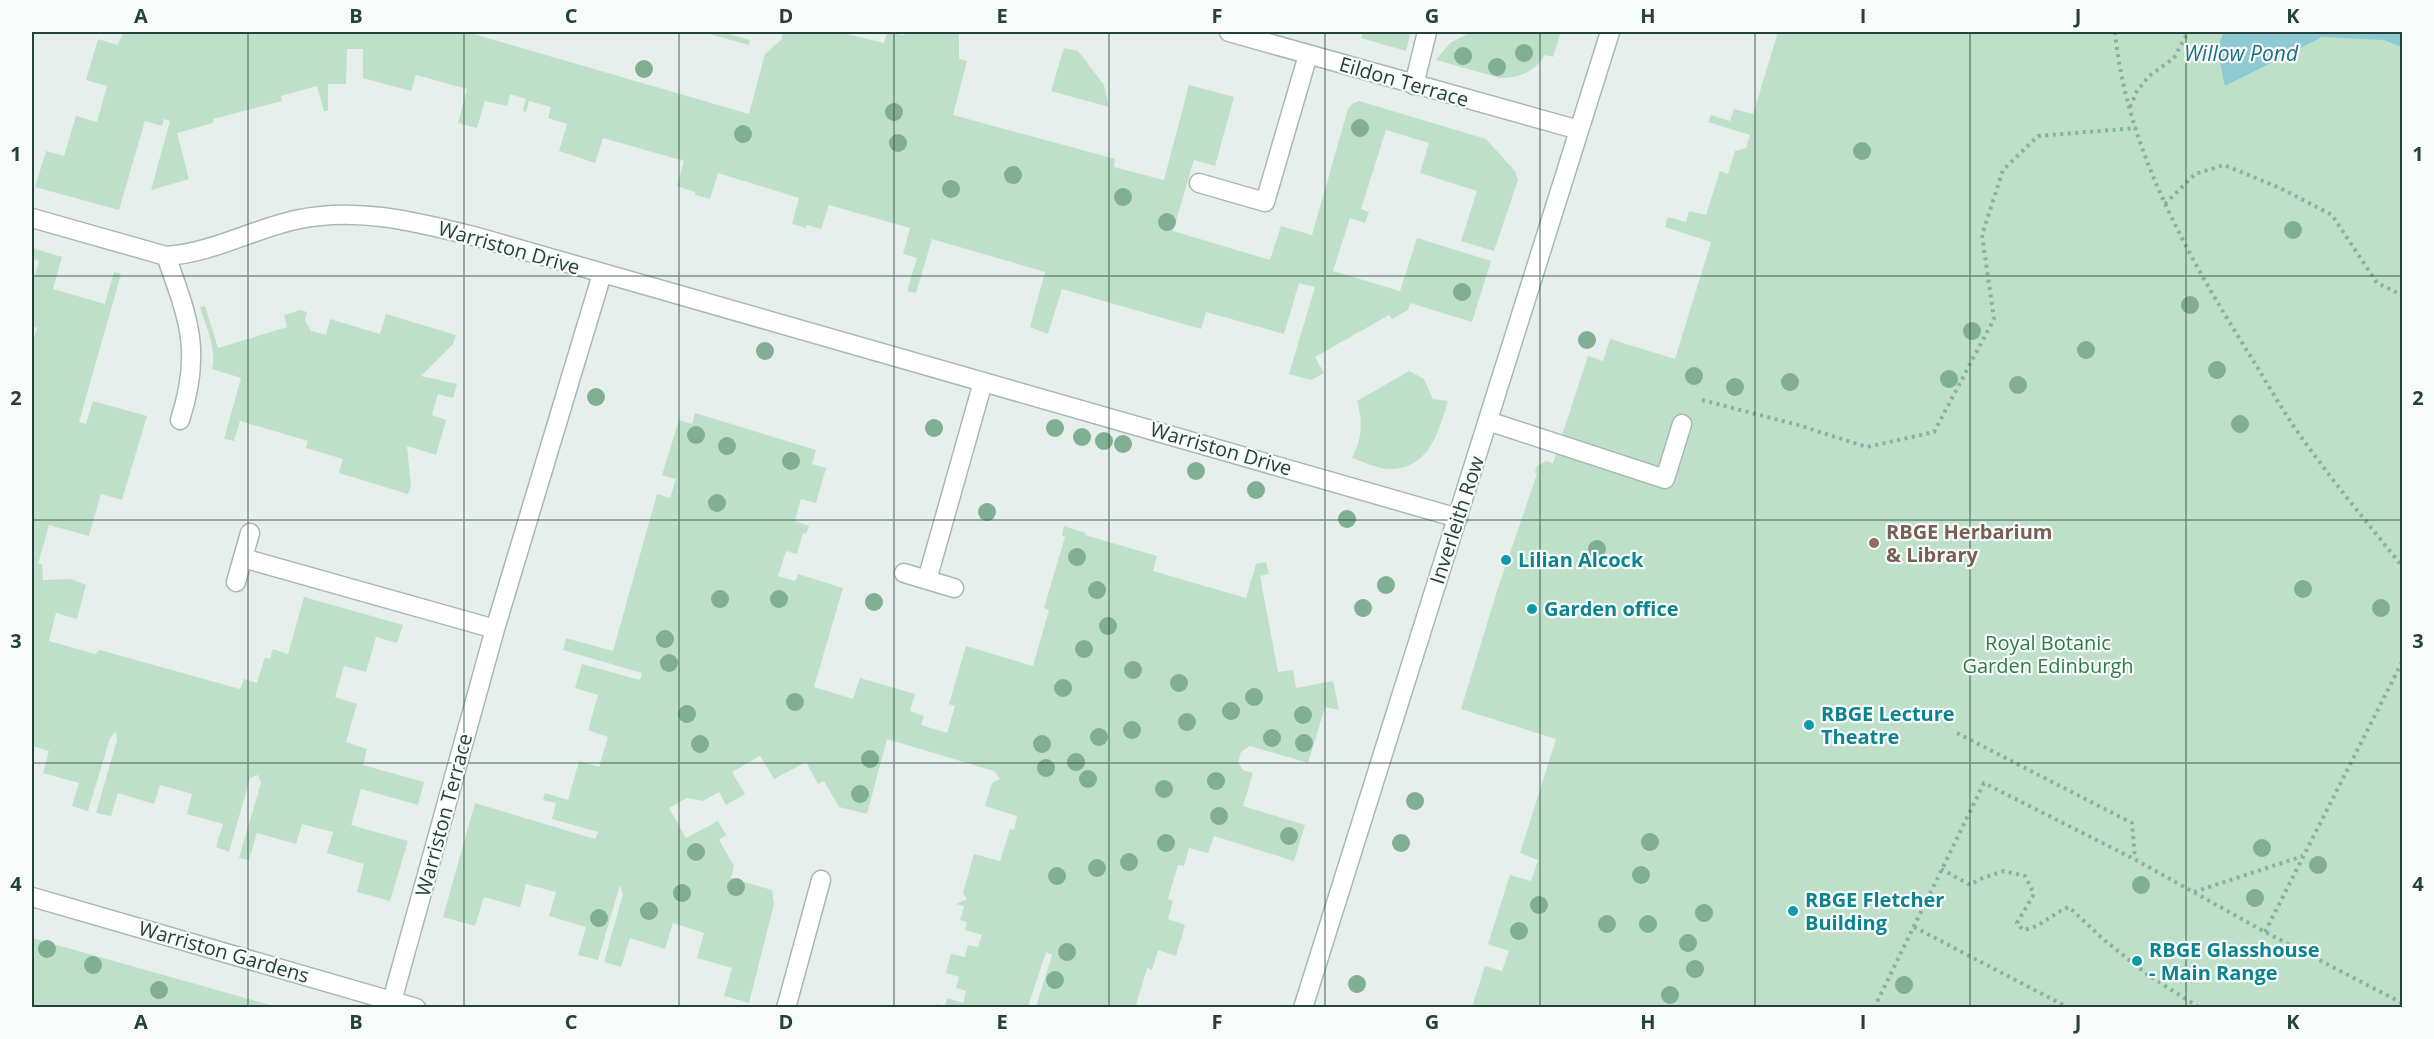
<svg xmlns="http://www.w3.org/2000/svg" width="2434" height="1039" font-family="'Open Sans',sans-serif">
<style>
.green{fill:#bfe0c8}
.water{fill:#8ec9d4}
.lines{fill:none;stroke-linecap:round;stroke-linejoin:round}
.lane-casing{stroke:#a8b8b2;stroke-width:21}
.street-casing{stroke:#a8b8b2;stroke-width:21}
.secondary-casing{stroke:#a4bbb3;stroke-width:21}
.path{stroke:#86b3a5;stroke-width:4;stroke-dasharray:3 4.5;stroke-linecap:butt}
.lane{stroke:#fff;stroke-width:18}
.street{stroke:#fff;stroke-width:18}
.secondary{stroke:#fff;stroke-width:18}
.tree{fill:#80af93}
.grid{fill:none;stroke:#24423a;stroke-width:1.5;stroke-opacity:0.55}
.education-dot{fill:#8d6e63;stroke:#f7fbf9;stroke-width:2}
.culture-dot{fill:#0f9aa8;stroke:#f7fbf9;stroke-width:2}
.labels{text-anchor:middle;stroke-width:4.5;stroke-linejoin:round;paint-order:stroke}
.street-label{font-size:20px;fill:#24423a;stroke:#f7fbf9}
.education-label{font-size:20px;font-weight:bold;fill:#785e54;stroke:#f7fbf9;text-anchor:start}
.culture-label{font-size:20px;font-weight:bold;fill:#0d838f;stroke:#f7fbf9;text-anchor:start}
.park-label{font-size:20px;fill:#2d7a4b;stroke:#f7fbf9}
.water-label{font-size:21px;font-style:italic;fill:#1c6f80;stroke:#f7fbf9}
.neatline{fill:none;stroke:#24423a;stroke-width:2}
.grid-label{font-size:20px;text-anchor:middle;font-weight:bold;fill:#24423a}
</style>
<rect width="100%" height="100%" fill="#e6efeb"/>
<!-- green -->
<path class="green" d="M123,32H467L749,114L765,54L781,40L783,32H839L884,43L887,32L903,35L908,32H959V59L967,61L953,115L1115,159L1114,167L1164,180L1189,85L1234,97L1215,166L1194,160L1173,231L1270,260L1281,226L1312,235L1348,109L1352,104L1359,101L1486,139L1515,171L1518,180L1494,251L1461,241L1477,191L1420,173L1429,143L1386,130L1361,209L1369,212L1365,223L1350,218L1333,271L1400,291L1417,238L1491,261L1472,322L1410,303L1408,310L1392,319L1389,315L1315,357L1324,373L1311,380L1289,374L1315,287L1299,283L1284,334L1206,312L1201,329L1062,289L1048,334L1030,327L1045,272L932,239L916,293L907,291L917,258L903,254L910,228L829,205L821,229L807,225L806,228L792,224L799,198L718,173L710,199L695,195V192L677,186L684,161L603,138L595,163L559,151L567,124L548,118L551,107L529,101L526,112L523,111L526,99L510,94L507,106L485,101L477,128L458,123L467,89L416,75L411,91L363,78V49H347L346,84H328V111H324L317,86L281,96L282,101L213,119V123L177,133L189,179L151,190L170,121L164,119L162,126L145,121L119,210L35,187L46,151L64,156L76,116L97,122L107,86L86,80L98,39L118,45Z
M702,32H722L750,40L749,45Z
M1363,32H1411L1406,51L1361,38Z
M1471,32H1561L1553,57L1545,55C1534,72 1520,78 1500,78L1436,60L1450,43Z
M1778,32H2402V1007H1472L1485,966L1502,971L1509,951L1488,944L1510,875L1531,881L1538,860L1520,853L1556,739L1461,709L1497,591L1537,474L1535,472L1537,466L1546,461L1553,463L1588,356L1603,361L1610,339L1675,359L1711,242L1665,227L1668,217L1686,222L1689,211L1706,215L1720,171L1728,174L1735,151L1746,148L1750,135L1708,122L1711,115L1730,121L1734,109L1753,114Z
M1064,48L1078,51L1104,85L1109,107L1051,91Z
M32,248L62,257L53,289L105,304L114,272L121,274L79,422L86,424L93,401L147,416L122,500L101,494L89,536L49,525L38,564H42L43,580L71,579L86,585L77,619L56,613L49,641L95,654L100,650L240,689L244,679L257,683L265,657L270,659L273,649L288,654L304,597L403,625L397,643L376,637L366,672L344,666L335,697L357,704L346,742L367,749L363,765L424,782L418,805L361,789L351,825L408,841L390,901L357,892L364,864L327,853L333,832L302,824L296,844L257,833L249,860L239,858L261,783L258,775L250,778L229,852L216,847L223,824L187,814L192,794L160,785L154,804L118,793L111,816L96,813L117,740L116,732L110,738L88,811L72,806L79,783L43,773L49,751L32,746V343L37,328L32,326V284L39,261L32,258Z
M205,306L218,348L287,327L284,315L300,310L307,312L305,320L311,331L326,335L330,319L380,334L386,314L456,335L453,344L421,376L457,384L453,398L438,394L432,415L446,420L436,455L407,446L411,486L408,494L339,473L343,459L306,448L308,441L240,421L234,441L224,439L241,378L212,369C217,349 206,327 200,307Z
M1409,371L1424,379L1433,399L1448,401C1439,430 1430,467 1393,469C1380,470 1364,462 1352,458C1362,438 1363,422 1357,401Z
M695,413L816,450L812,464L826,468L816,503L801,499L795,521L809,526L806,534L803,533L797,554L786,551L778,576L795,581L798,574L843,588L814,687L853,699L860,678L915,694L910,711L924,716L921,725L947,733L955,706L949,704L966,646L1033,666L1049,610L1044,608L1065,537L1062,535L1064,526L1086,533L1085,535L1157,556L1153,571L1246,598L1256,564L1266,562L1269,574L1260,576L1278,672L1293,670L1296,688L1333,681L1339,710L1325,707L1308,763L1250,746L1241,752L1238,762L1243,770L1253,773L1243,806L1305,825L1294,861L1214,836L1208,853L1189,848L1184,866L1178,865L1168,899L1173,901L1168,919L1185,925L1176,956L1158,950L1152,970L1147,968L1136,1005L1141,1007H1036L1052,955L1046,952L1028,1007H936L937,1004L945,1006L947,998L963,1003L966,991L956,988L959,977L946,973L951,954L965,957L968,945L978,947L982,935L965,930L967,922L960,920L964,906L956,904L967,899L963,893L974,854L1000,861L1010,829L1014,830L1017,816L985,806L992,783L1000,779L994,771L887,739L867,814L839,807L824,781L818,784L806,762L774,779L760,756L732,772L745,794L726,805L719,792L703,801L687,798L669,808L686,838L718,821L726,835L719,840L734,866L731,878L772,890L774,904L749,1003L724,996L732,968L697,958L704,933L673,923L665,949L630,938L621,967L604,962L623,894L620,885L598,960L578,955L586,927L549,916L556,892L526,884L520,907L484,897L475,926L443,917L475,803L595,839L598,832L552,819L556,803L543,800L545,793L568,800L579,761L599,767L608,737L588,730L598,695L575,688L582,664L640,680L642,673L563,650L566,638L613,651L657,494L670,498L676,479L662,475L679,420L692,424Z
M32,938L277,1007H32Z"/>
<!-- water -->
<path class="water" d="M2224,32H2402V47L2384,40L2322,37L2225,86L2217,48Z"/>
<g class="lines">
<defs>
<path id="lane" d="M1414,85L1427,32
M1199,183L1265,202L1308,55
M166,256C189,320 202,352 180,420
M1488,421L1665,479L1682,424"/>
<path id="street" d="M1229,32L1579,130
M32,218L166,256C212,253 251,230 295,220C357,206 417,222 477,237L1458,518
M243,558L495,629
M904,573L954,588
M927,580L983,382
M236,582L250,533
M32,897L416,1008
M392,1001L495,629L602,274
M786,1008L821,880"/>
<path id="secondary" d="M1303,1008L1610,32"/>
</defs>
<!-- lane casing -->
<use href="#lane" class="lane-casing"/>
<!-- street casing -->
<use href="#street" class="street-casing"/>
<!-- secondary casing -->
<use href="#secondary" class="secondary-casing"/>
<!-- path -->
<path class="path" d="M2115,32C2126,146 2186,253 2246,349C2265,379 2283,412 2304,441C2335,484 2369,525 2402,566
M2130,107L2137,91L2149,76L2174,58L2188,32
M2165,204L2195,174L2224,165L2280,188L2332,215L2377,283L2402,295
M1702,400L1798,425L1867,447L1934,432L1994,319L1982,235L2003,170L2038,136L2136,128
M1957,733L2132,823L2135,859
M1941,869L1970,885L1980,879L2004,871L2025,876L2034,894L2017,923L2023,930C2042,927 2051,914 2069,907L2103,939L2148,975L2200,1008
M2194,892L2303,856
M1914,927L2069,1008
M2265,932L2402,662
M1874,1008L1984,783L2136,860L2265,932L2402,1003"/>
<!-- lane -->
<use href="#lane" class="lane"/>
<!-- street -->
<use href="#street" class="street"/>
<!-- secondary -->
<use href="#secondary" class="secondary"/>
</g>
<!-- trees -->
<g class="tree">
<circle cx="1524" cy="53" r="9"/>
<circle cx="1463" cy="56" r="9"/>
<circle cx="1497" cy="67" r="9"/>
<circle cx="644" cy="69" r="9"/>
<circle cx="894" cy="112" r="9"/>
<circle cx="1360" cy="128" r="9"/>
<circle cx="743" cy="134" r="9"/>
<circle cx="898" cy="143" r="9"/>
<circle cx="1862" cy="151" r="9"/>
<circle cx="1013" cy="175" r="9"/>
<circle cx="951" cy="189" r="9"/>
<circle cx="1123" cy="197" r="9"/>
<circle cx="1167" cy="222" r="9"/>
<circle cx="2293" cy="230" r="9"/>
<circle cx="1462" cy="292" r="9"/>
<circle cx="2190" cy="305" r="9"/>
<circle cx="1972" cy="331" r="9"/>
<circle cx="1587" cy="340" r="9"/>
<circle cx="2086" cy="350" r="9"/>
<circle cx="765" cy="351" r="9"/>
<circle cx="2217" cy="370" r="9"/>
<circle cx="1694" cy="376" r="9"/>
<circle cx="1949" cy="379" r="9"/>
<circle cx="1790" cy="382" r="9"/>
<circle cx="2018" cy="385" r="9"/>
<circle cx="1735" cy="387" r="9"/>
<circle cx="596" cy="397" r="9"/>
<circle cx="2240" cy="424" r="9"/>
<circle cx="934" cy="428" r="9"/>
<circle cx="1055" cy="428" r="9"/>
<circle cx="696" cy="435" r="9"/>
<circle cx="1082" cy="437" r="9"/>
<circle cx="1104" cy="441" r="9"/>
<circle cx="1123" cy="444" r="9"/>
<circle cx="727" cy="446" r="9"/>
<circle cx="791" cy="461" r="9"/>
<circle cx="1196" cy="471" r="9"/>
<circle cx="1256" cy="490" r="9"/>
<circle cx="717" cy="503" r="9"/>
<circle cx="987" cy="512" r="9"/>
<circle cx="1347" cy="519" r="9"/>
<circle cx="1597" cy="549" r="9"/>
<circle cx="1077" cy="557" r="9"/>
<circle cx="1386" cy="585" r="9"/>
<circle cx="2303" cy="589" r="9"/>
<circle cx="1097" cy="590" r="9"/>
<circle cx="720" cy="599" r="9"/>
<circle cx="779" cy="599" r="9"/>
<circle cx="874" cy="602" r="9"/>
<circle cx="1363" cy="608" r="9"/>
<circle cx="2381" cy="608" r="9"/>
<circle cx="1108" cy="626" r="9"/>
<circle cx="665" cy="639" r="9"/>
<circle cx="1084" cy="649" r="9"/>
<circle cx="669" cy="663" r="9"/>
<circle cx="1133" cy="670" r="9"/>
<circle cx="1179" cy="683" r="9"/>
<circle cx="1063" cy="688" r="9"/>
<circle cx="1254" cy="697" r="9"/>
<circle cx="795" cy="702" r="9"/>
<circle cx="1231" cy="711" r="9"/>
<circle cx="687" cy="714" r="9"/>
<circle cx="1303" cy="715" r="9"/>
<circle cx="1187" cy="722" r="9"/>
<circle cx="1132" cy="730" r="9"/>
<circle cx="1099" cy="737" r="9"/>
<circle cx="1272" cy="738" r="9"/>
<circle cx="1304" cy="743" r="9"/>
<circle cx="700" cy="744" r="9"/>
<circle cx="1042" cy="744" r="9"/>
<circle cx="870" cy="759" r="9"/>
<circle cx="1076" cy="762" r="9"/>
<circle cx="1046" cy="768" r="9"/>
<circle cx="1088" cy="779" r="9"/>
<circle cx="1216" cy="781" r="9"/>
<circle cx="1164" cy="789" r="9"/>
<circle cx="860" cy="794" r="9"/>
<circle cx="1415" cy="801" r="9"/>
<circle cx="1219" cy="816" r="9"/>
<circle cx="1289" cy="836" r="9"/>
<circle cx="1650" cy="842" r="9"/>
<circle cx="1166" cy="843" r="9"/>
<circle cx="1401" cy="843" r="9"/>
<circle cx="2262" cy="848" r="9"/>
<circle cx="696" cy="852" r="9"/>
<circle cx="1129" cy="862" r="9"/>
<circle cx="2318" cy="865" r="9"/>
<circle cx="1097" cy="868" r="9"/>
<circle cx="1641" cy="875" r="9"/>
<circle cx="1057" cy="876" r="9"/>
<circle cx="2141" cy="885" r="9"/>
<circle cx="736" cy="887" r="9"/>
<circle cx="682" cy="893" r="9"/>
<circle cx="2255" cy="898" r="9"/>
<circle cx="1539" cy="905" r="9"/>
<circle cx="649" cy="911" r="9"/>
<circle cx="1704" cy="913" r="9"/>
<circle cx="599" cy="918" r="9"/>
<circle cx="1607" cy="924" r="9"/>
<circle cx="1648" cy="924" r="9"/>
<circle cx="1519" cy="931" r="9"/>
<circle cx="1688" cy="943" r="9"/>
<circle cx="47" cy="949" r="9"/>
<circle cx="1067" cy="952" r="9"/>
<circle cx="93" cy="965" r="9"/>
<circle cx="1695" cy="969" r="9"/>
<circle cx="1055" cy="980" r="9"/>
<circle cx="1357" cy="984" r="9"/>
<circle cx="1904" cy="985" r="9"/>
<circle cx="159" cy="990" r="9"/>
<circle cx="1670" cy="995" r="9"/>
</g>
<!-- grid -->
<path class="grid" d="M248,32V1008M464,32V1008M679,32V1008M894,32V1008M1109,32V1008M1325,32V1008M1540,32V1008M1755,32V1008M1970,32V1008M2186,32V1008M32,276H2402M32,520H2402M32,763H2402"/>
<!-- markers -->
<circle class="education-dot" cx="1874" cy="543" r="6"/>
<g class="culture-dot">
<circle cx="1506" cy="560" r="6"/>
<circle cx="1532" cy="609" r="6"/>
<circle cx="1809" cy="725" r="6"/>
<circle cx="1793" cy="911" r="6"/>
<circle cx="2137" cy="961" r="6"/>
</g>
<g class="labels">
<!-- street labels -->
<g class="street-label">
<text transform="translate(1404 82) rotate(16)" y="7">Eildon Terrace</text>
<text transform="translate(509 248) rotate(16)" y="7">Warriston Drive</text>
<text transform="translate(1221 449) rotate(16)" y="7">Warriston Drive</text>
<text transform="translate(1457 520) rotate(-72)" y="7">Inverleith Row</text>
<text transform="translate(444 815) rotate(-75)" y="7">Warriston Terrace</text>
<text transform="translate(224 952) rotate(16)" y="7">Warriston Gardens</text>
</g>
<!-- education labels -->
<g class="education-label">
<text x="1886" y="539">RBGE Herbarium<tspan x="1886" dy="23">&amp; Library</tspan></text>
</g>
<!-- culture labels -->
<g class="culture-label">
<text x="1518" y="567">Lilian Alcock</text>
<text x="1544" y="616">Garden office</text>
<text x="1821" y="721">RBGE Lecture<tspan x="1821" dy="23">Theatre</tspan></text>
<text x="1805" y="907">RBGE Fletcher<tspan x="1805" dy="23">Building</tspan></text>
<text x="2149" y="957">RBGE Glasshouse<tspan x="2149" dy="23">- Main Range</tspan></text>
</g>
<!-- park labels -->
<g class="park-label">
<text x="2048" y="650">Royal Botanic<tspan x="2048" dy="23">Garden Edinburgh</tspan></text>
</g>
<!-- water labels -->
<g class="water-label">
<text x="2241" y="61">Willow Pond</text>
</g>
</g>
<!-- border -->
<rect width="2434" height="1039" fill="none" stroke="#f7fbf9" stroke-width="66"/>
<rect x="33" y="33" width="2368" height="973" class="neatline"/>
<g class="grid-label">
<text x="141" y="23">A</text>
<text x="356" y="23">B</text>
<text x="571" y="23">C</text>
<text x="786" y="23">D</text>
<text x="1002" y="23">E</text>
<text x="1217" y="23">F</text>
<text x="1432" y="23">G</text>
<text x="1648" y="23">H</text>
<text x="1863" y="23">I</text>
<text x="2078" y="23">J</text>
<text x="2293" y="23">K</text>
<text x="16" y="161">1</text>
<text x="2418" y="161">1</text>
<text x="16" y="405">2</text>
<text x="2418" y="405">2</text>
<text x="16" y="648">3</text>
<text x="2418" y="648">3</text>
<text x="16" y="891">4</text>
<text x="2418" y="891">4</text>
<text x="141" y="1029">A</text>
<text x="356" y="1029">B</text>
<text x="571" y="1029">C</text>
<text x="786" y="1029">D</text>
<text x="1002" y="1029">E</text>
<text x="1217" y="1029">F</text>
<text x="1432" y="1029">G</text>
<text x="1648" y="1029">H</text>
<text x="1863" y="1029">I</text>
<text x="2078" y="1029">J</text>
<text x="2293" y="1029">K</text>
</g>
</svg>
